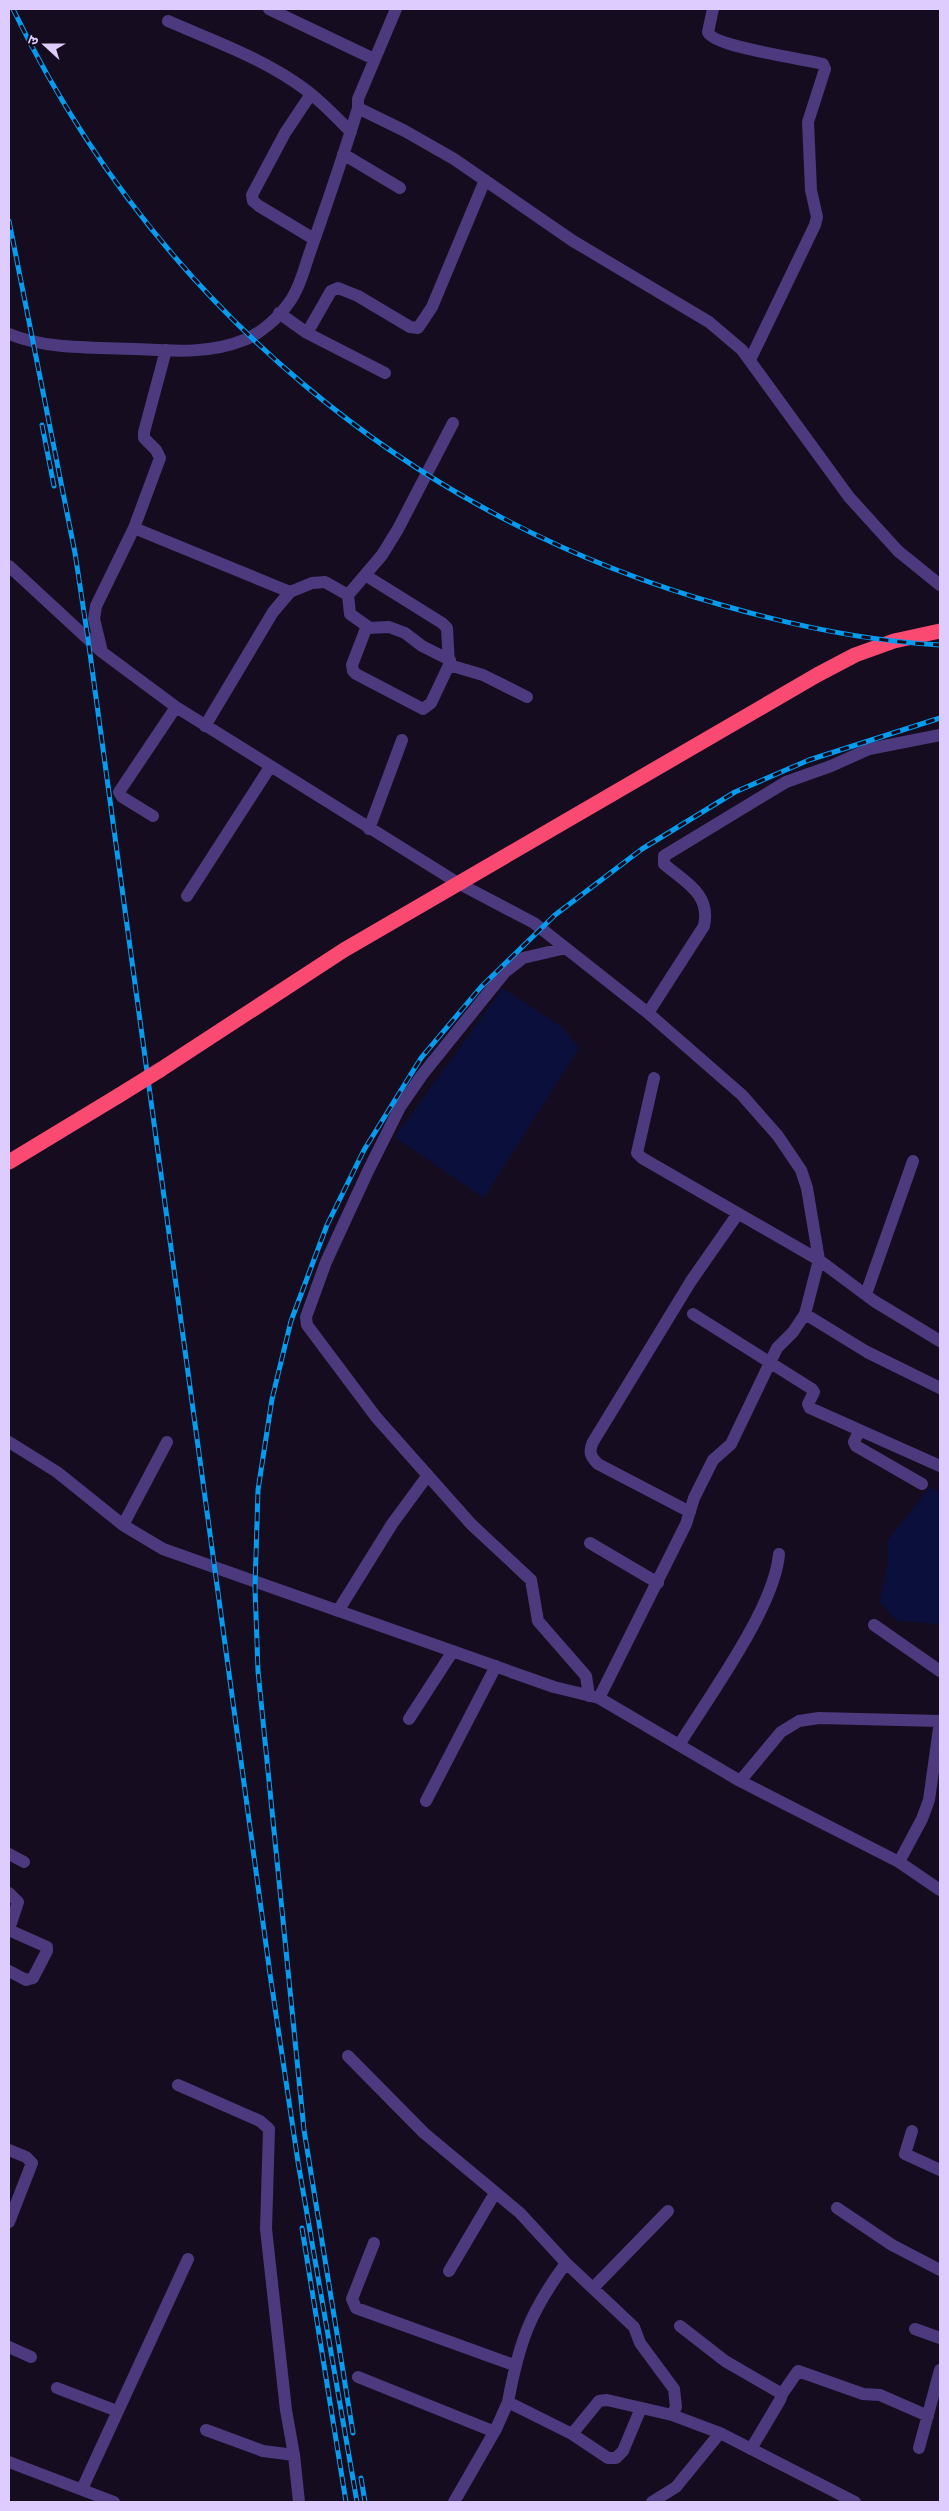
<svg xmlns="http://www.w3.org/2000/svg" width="949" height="2511" font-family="Jost,'Noto Sans Devanagari',sans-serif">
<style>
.water{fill:#0a0f3b}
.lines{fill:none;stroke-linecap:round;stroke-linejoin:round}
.minor{stroke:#4d397d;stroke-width:12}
.highway{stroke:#fb4a71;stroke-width:15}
.rail-casing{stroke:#059cf0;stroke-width:5}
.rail{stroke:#150d1f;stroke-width:3;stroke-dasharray:9;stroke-linecap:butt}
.highway-bridge{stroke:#fb4a71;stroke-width:15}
</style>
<rect width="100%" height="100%" fill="#150d1f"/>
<!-- water -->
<path class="water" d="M503,988L562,1027L579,1048L484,1198L395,1137Z
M930,1487L940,1493V1624L897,1621L880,1602L888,1560V1540Z"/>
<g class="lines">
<!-- minor -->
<path class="minor" d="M269,9L374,59
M396,9L358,99V108L405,131L454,159L573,241L709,322L742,350L849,497L898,551L940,585
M713,9L708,32C713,47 805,59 823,64L825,69L808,122L811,190L817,217L815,225L750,360
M168,21C214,41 265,59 306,90C322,102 336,117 351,132
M311,94L285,133L252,195L253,201L259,206L314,239
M343,154L400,188
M279,313L307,333L385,373
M307,333L331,291L338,288L358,296L410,327L418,328L432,307L485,180
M9,334C49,350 93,347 136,349C172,351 210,354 244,340C260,334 278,318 288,304C299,290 304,269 310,252C327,204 343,157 358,108
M134,528L160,458L156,450L144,438V432L166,350
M9,566L102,652L176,707L458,883L534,923L648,1013L742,1095L778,1136L801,1170L807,1188L819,1260L874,1301L940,1341
M365,575L442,623L447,628L449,665
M348,595L382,555L398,529L453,423
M368,628L389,627L405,633L422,646L450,660
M102,652L94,619L96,606L134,528L290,592
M205,726L273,612L290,592L312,583L325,582L348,595L350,614L367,626L352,665L353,671L356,674L423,709L431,703L449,665L483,675L527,697
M153,816L122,797L119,792L176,707
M369,829L402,740
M187,896L270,767
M566,948L523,958L505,972L422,1075L400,1107L368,1171L326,1262L306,1317L307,1325L376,1417L471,1524L531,1580L538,1621L586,1676L589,1696
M648,1013L704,926C711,894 686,883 664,864V856L786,782L831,766L869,749L940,735
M866,1294L913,1161
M693,1314L812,1389L814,1392L808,1404L810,1408L940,1466
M805,1314L867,1352L940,1388
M859,1431L854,1442L856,1446L922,1484
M9,1442L57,1472L123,1525L163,1549L554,1687L599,1698L740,1781L899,1862L940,1890
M690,1512L598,1464C591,1457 588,1452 593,1442L691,1281L737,1215
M123,1525L167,1442
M590,1543L658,1583
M338,1611L392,1524L428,1475
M874,1625L940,1671
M599,1698L686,1524L694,1498L713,1460L731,1444L777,1348L793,1332L805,1314L819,1260L642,1158L637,1153L654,1078
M409,1719L453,1651
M679,1745C708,1698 775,1607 779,1554
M740,1781L781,1732L799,1721L819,1718L940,1721
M426,1801L496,1666
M9,1854L24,1862
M899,1862L922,1819L929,1800L940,1721
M9,1893L18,1902L10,1926L11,1931L47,1947V1951L33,1978L26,1980L9,1971
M348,2056L424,2133L520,2213L566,2263
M178,2085L260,2121L269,2129L266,2229L286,2410L294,2455L299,2502
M912,2131L905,2154L940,2170
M9,2150L26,2157L32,2163L9,2222
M837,2208L892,2245L940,2270
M374,2243L352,2299L356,2308L514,2365
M449,2271L495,2193
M594,2287L668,2211
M680,2326L725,2361L782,2394L780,2400L751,2449
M915,2329L940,2338
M9,2347L31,2357
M358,2377L490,2430L496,2429L508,2402L572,2434L599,2401L607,2400L672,2415L720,2433L855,2502
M57,2388L117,2411
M782,2394L798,2371L863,2394L880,2395L928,2416
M508,2402C519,2342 530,2312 566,2263L634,2327L640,2343L674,2389L676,2407L672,2415
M206,2430L263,2451L294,2455
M572,2434L608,2458H616L623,2451L641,2408
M919,2448L940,2370
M9,2462L114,2502
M82,2489L188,2259
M454,2502L496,2429
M652,2502L676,2487L720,2433"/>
<!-- highway -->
<path class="highway" d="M160,1070L344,950L817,675L855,655L894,641L940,631
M9,1162L118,1096"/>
<defs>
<path id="rail" d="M13,9C155,303 410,518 725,606C795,626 867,641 940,645
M9,221L75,553L88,639L270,1974L298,2162L357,2502
M42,425L54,486
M302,2228L346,2502
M353,2433L304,2130L258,1671L255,1587L258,1490L272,1399L291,1321L327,1225L364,1150L421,1058L481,987L555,915L642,849L735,792L809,760L940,718
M361,2478L365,2502"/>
</defs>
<!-- rail casing -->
<use href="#rail" class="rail-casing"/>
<!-- rail -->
<use href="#rail" class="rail"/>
<!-- highway-bridge -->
<path class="highway-bridge" d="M118,1096L160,1070"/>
</g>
<!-- border -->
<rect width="949" height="2511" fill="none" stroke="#dfccfe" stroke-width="20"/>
<!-- north arrow -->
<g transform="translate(45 45) rotate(291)" stroke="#150d1f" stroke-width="4" paint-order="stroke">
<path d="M0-4L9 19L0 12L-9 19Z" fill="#dfccfe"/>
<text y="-8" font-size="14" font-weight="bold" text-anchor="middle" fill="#dfccfe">उ</text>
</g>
</svg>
